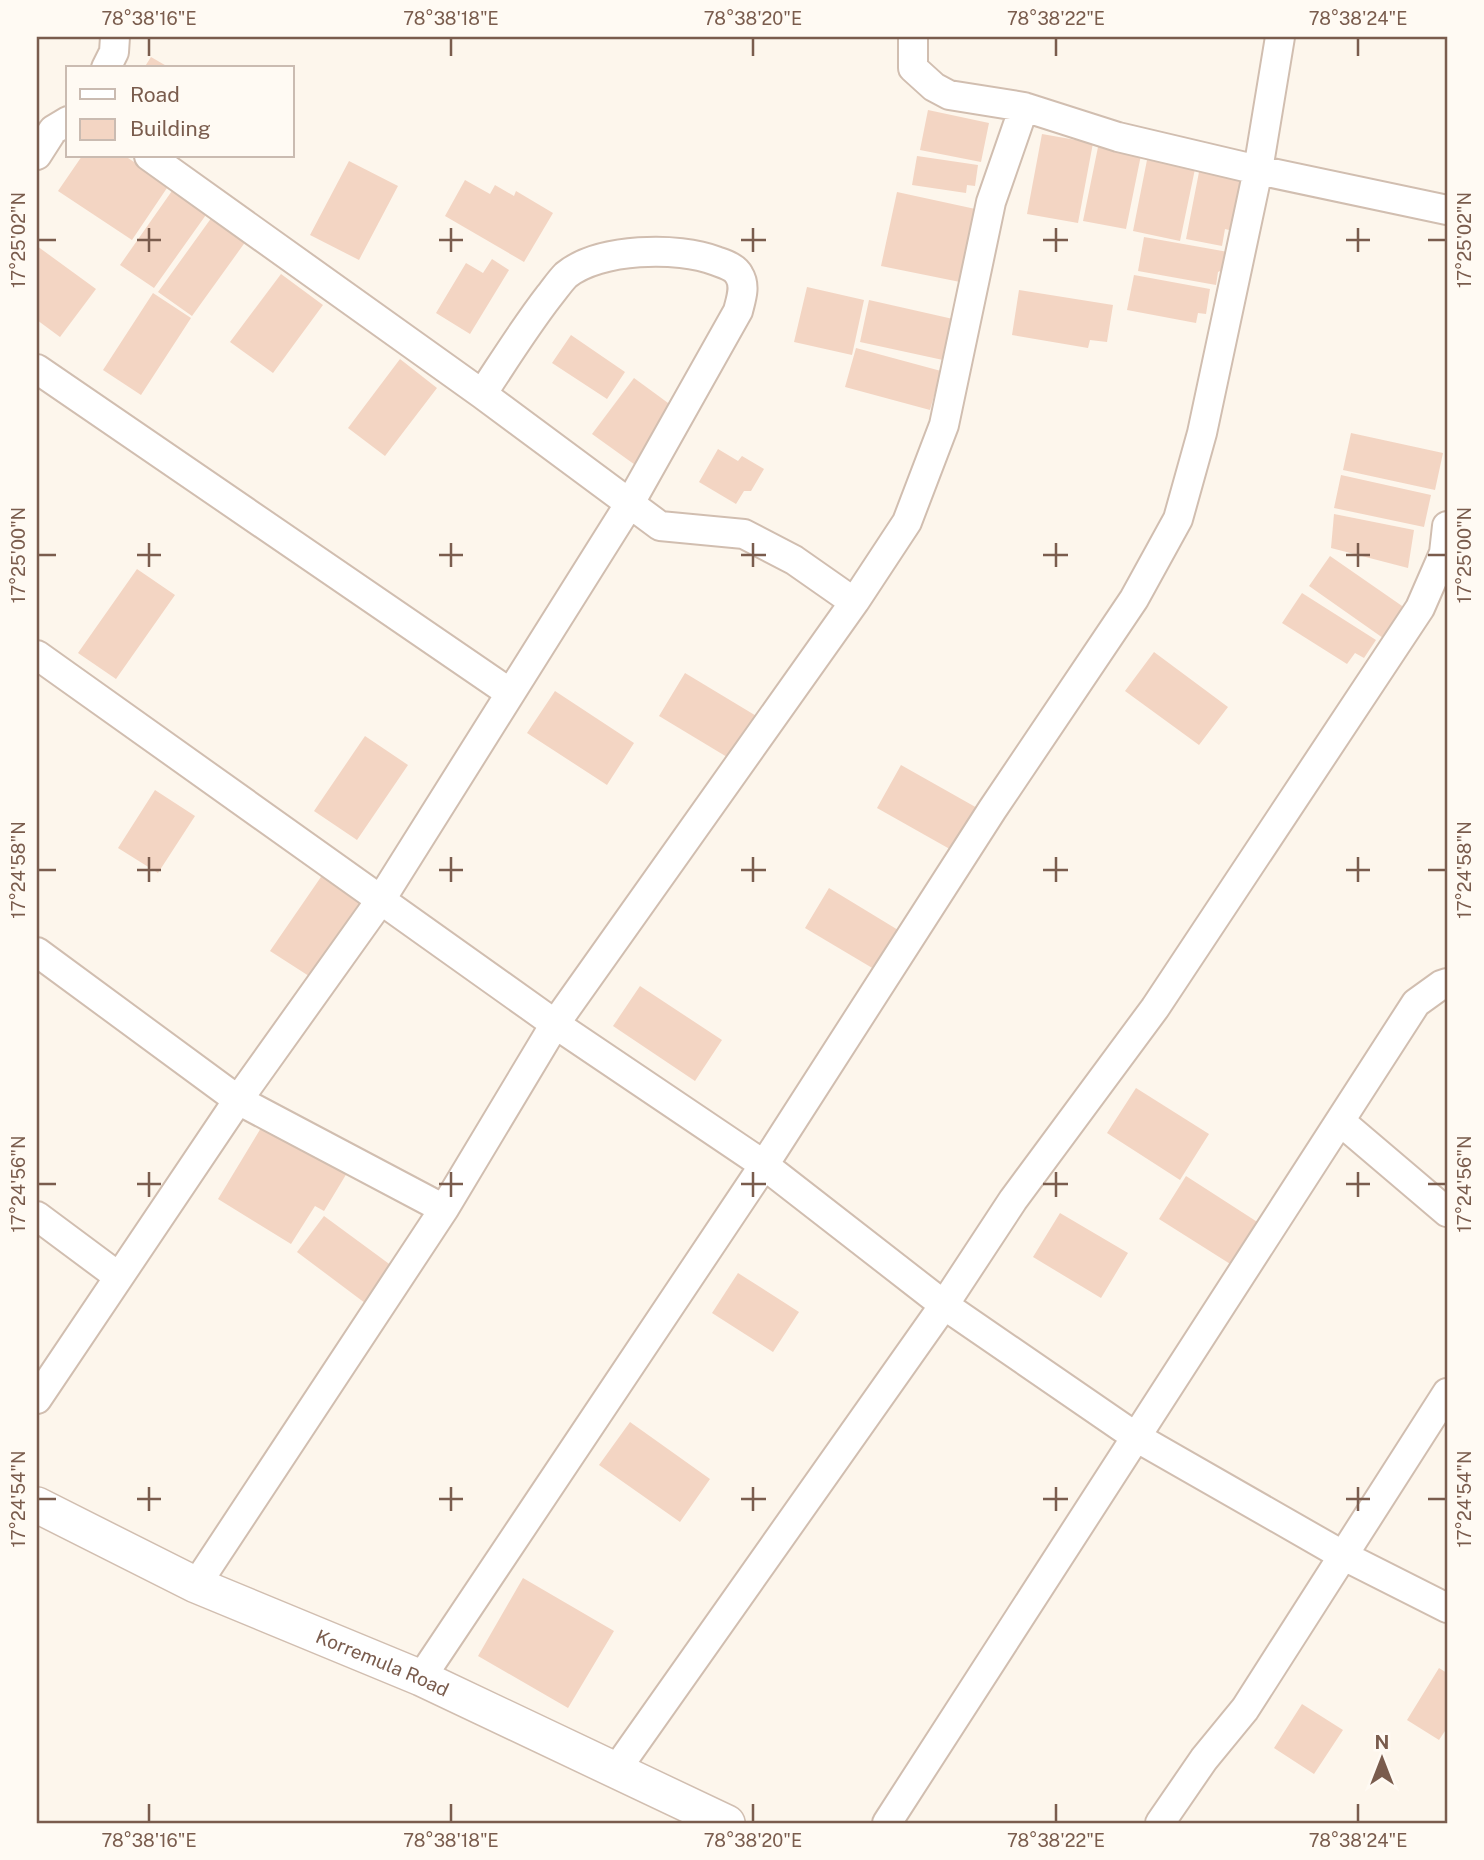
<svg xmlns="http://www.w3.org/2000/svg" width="1484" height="1860" font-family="'Public Sans',sans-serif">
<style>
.building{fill:#f3d5c3}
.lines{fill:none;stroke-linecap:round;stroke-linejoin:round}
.minor-casing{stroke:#d1beb0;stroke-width:32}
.tertiary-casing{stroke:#d1beb0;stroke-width:38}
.minor{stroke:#fff;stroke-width:28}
.tertiary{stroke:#fff;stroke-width:35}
.ticks{fill:none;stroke:#7a5c4d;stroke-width:2.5}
.labels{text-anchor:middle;stroke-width:5;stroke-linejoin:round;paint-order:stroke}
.street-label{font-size:19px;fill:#7a5c4d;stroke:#fffaf3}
.neatline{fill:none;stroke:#7a5c4d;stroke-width:2.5}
.ticks-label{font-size:18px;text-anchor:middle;fill:#7a5c4d}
</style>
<rect width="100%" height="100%" fill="#fdf6ec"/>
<!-- building -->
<path class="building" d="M151,57L170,68H144Z
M928,110L989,123L981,162L920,150Z
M1042,134L1093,143L1078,223L1027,214Z
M1098,147L1141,155L1126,229L1083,221Z
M82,156H125L169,185L132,240L58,191Z
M917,156L978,165L975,186L967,185L966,193L912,185Z
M1147,160L1195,169L1180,241L1133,231Z
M349,161L398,186L359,260L310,235Z
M1199,172L1243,180L1233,231L1225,229L1222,246L1186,239Z
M465,180L490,194L495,185L514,196L516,191L553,213L524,262L445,216Z
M174,188L208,212L154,288L120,265Z
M897,192L980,210L965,283L881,266Z
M212,217L246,241L192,316L158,292Z
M1144,237L1228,252L1225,269L1218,272L1216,285L1138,271Z
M37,246L96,289L60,337L37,320Z
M492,259L509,270L470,334L436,313L466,263L483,273Z
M281,274L323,305L273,373L230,342Z
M1134,275L1210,289L1206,314L1198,313L1196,323L1127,310Z
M807,287L864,300L852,355L794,342Z
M1019,290L1113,305L1107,342L1090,340L1088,348L1012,335Z
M153,293L191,318L141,395L103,370Z
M869,300L953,319L943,360L860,342Z
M571,335L625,372L607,399L552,363Z
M856,348L941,371L930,410L845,387Z
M400,359L437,388L385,456L348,428Z
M634,378L679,411L638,467L592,434Z
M1351,433L1443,453L1435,490L1343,470Z
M718,449L738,461L742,456L764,469L751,491H744L736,504L699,482Z
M1341,475L1431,495L1424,527L1334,508Z
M1334,514L1414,530L1408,568L1331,548Z
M1330,556L1405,608L1383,638L1309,586Z
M137,569L175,595L116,679L78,653Z
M1302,593L1376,640L1364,658L1355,653L1347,664L1282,623Z
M1154,652L1228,707L1199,745L1125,691Z
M685,673L758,717L732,760L659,716Z
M555,691L634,743L607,785L527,733Z
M365,736L408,765L357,840L314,811Z
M901,765L979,809L955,852L877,808Z
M155,790L195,816L158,873L118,848Z
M323,874L364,901L312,978L270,951Z
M829,888L903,933L879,972L805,928Z
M640,986L722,1040L695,1081L613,1026Z
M1136,1088L1209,1134L1180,1180L1107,1133Z
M264,1123L347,1173L324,1211L315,1206L291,1244L218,1199Z
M1186,1176L1262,1225L1235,1267L1159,1219Z
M1060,1213L1128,1253L1101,1298L1033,1257Z
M324,1216L392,1266L365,1303L297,1252Z
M738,1273L799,1312L773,1352L712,1313Z
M630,1422L710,1479L680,1522L599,1465Z
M523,1578L614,1631L568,1708L478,1656Z
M1439,1668L1447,1673V1728L1439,1740L1407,1720Z
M1302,1704L1343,1730L1314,1774L1274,1748Z"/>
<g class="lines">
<defs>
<path id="minor" d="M913,37V68L934,87L949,95L1024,107L1118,137L1258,170L1447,210
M106,68L114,52L115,37
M37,155L53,130L68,121
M149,156L482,394L660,526L744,534L794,560L854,602
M37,369L510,693
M37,655L555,1024L764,1165L944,1305L1136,1437L1344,1556L1447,1608
M37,952L238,1100L444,1209
M1340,1121L1447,1212
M37,1216L119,1277
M37,1399L238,1100L380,901L630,503L738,311C741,299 746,286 739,275C735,267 724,264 716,261C678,246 599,248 566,275C560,281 554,290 549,296C525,327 504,361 482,394
M196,1585L444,1209L555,1024L855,601L907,522L944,425L991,202L1024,107
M421,1678L764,1165L992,810L1134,599L1178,519L1202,433L1258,170L1280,37
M616,1770L944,1305L1013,1200L1155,1008L1420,608L1444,553L1447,526
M887,1823L1416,1003L1441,985L1447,983
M1160,1823L1204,1759L1245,1709L1447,1393"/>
<g id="tertiary">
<path id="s1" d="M37,1505L196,1585L421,1678L727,1823"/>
</g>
</defs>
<!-- minor casing -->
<use href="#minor" class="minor-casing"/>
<!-- tertiary casing -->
<use href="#tertiary" class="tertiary-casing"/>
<!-- minor -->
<use href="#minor" class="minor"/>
<!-- tertiary -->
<use href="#tertiary" class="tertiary"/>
</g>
<!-- ticks -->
<path class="ticks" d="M149,38V56M451,38V56M753,38V56M1056,38V56M1358,38V56M149,228V252M451,228V252M753,228V252M1056,228V252M1358,228V252M38,240H56M137,240H161M439,240H463M741,240H766M1043,240H1068M1346,240H1370M1428,240H1446M149,543V567M451,543V567M753,543V567M1056,543V567M1358,543V567M38,555H56M137,555H161M439,555H463M741,555H766M1043,555H1068M1346,555H1370M1428,555H1446M149,857V882M451,857V882M753,857V882M1056,857V882M1358,857V882M38,870H56M137,870H161M439,870H463M741,870H766M1043,870H1068M1346,870H1370M1428,870H1446M149,1172V1197M451,1172V1197M753,1172V1197M1056,1172V1197M1358,1172V1197M38,1184H56M137,1184H161M439,1184H463M741,1184H766M1043,1184H1068M1346,1184H1370M1428,1184H1446M149,1487V1511M451,1487V1511M753,1487V1511M1056,1487V1511M1358,1487V1511M38,1499H56M137,1499H161M439,1499H463M741,1499H766M1043,1499H1068M1346,1499H1370M1428,1499H1446M149,1804V1822M451,1804V1822M753,1804V1822M1056,1804V1822M1358,1804V1822"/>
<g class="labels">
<!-- street labels -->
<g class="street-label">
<text dy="7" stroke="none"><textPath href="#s1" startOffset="380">Korremula Road</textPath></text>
</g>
</g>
<!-- border -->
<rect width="1484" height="1860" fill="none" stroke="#fffaf3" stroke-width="77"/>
<!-- legend -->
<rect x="66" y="66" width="228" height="91" fill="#fffaf3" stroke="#cabbb1" stroke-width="2"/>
<rect x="80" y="89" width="35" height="10" fill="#ffffff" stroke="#cabbb1" stroke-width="2"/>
<text x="130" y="102" font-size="21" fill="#7a5c4d">Road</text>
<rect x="80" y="119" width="35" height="21" fill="#f3d5c3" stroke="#cabbb1" stroke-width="2"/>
<text x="130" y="136" font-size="21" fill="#7a5c4d">Building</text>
<!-- north arrow -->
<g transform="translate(1382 1759)" stroke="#fffaf3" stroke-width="5" paint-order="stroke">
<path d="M0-5L12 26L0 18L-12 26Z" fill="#7a5c4d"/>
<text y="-10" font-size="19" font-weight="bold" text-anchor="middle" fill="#7a5c4d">N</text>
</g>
<rect x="38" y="38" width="1408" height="1784" class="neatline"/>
<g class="ticks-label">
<text x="149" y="25">78°38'16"E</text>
<text x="451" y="25">78°38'18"E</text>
<text x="753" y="25">78°38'20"E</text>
<text x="1056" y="25">78°38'22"E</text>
<text x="1358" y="25">78°38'24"E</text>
<text transform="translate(19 240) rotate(-90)" y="6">17°25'02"N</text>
<text transform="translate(1465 240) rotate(-90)" y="6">17°25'02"N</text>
<text transform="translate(19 555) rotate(-90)" y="6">17°25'00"N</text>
<text transform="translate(1465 555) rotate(-90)" y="6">17°25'00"N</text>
<text transform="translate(19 870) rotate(-90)" y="6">17°24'58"N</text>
<text transform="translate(1465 870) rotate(-90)" y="6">17°24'58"N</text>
<text transform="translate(19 1184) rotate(-90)" y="6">17°24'56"N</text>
<text transform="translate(1465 1184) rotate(-90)" y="6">17°24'56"N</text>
<text transform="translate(19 1499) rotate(-90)" y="6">17°24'54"N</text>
<text transform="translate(1465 1499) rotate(-90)" y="6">17°24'54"N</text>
<text x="149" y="1847">78°38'16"E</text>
<text x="451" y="1847">78°38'18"E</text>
<text x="753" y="1847">78°38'20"E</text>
<text x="1056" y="1847">78°38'22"E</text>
<text x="1358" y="1847">78°38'24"E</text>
</g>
</svg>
